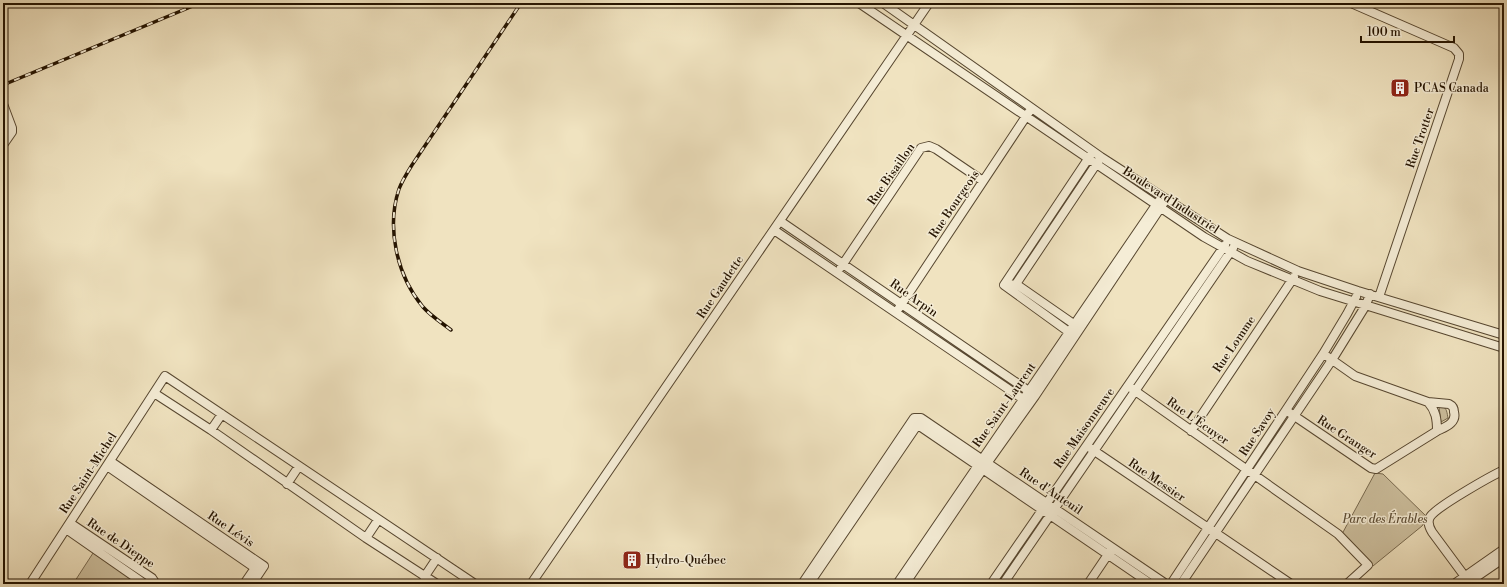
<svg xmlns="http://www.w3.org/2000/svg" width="1507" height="587" font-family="'Libre Bodoni',serif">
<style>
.green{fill:#cdc09f;stroke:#786a50}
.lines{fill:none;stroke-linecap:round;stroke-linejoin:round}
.minor-casing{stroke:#574730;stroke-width:10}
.minor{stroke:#f5edd6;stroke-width:8}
.rail-casing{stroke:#241300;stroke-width:3.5}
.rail{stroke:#f5edd6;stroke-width:2;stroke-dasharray:6;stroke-linecap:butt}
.labels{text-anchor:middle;stroke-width:3;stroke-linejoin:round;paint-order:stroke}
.poi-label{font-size:12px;fill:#241300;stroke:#f5edd6;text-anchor:start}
.street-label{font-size:12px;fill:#241300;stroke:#f5edd6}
.park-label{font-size:12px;font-style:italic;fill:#5f5038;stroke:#f5edd6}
</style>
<rect width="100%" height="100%" fill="#f0e3c0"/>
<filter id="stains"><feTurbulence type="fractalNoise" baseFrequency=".005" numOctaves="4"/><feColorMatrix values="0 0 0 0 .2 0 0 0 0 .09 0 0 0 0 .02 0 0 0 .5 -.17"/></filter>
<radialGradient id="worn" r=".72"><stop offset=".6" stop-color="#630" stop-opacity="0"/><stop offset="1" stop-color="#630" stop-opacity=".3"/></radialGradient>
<!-- green -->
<path class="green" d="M1442,406C1447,408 1447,413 1448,418L1441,422L1439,407Z
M1375,473L1383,474L1428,518L1422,526L1373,566L1342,534Z
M95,550L138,584H73Z"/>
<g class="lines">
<defs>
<path id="minor" d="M859,3L1204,237L1247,261L1320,291L1504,348
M883,3L1101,157L1228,239L1298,271L1358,291L1504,335
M1351,3L1454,48L1459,54V59L1379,297
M3,104L12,128V132L3,145
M780,221L1033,394
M774,230L1026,401
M841,267L921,148L929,146L936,149L983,181
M1016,284L1099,160
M1004,285L1090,156
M1004,285L1073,335
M1011,285L1016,284L1078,327
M899,308L1029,112
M1131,388L1338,534L1368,565L1347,584
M154,393L211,430L366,538L437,584
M1428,402L1449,404C1453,406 1454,408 1454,412C1457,423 1445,427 1437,431
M1290,413L1371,468L1376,469L1437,431C1437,419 1436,411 1428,402L1355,376L1328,357
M918,425L1151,584
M211,430L222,414
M1191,431L1294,277
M1090,448L1291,584
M110,461L264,566L252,584
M107,466L255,568L244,584
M287,484L299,466
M70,523L152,578L156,584
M66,529L145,584
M366,538L378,520
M1469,582L1432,532C1429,527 1427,522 1430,517C1436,507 1491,476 1504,470
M30,584L165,376L475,584
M424,584L425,576L437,558
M531,584L929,3
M802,584L914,418H921L1166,584
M809,584L916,427L918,425
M897,584L1158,202
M905,584L983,469L1035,396L1163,204
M991,584L1225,245
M1003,584L1233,248
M1088,584L1111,550
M1171,584L1323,354L1347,314L1356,297
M1181,584L1332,360L1366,305L1370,294
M1454,584L1504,549
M1466,584L1504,558"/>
</defs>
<!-- minor casing -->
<use href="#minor" class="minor-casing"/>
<!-- minor -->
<use href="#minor" class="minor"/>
<defs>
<path id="rail" d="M3,85L200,3
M451,330C442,323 431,316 423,307C397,276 386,228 399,189C402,181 407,173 412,165L521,3"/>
</defs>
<!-- rail casing -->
<use href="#rail" class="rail-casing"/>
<!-- rail -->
<use href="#rail" class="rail"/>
</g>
<!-- icons -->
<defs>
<symbol id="building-square" viewBox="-11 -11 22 22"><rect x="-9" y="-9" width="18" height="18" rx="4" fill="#8f2418" stroke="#f5edd6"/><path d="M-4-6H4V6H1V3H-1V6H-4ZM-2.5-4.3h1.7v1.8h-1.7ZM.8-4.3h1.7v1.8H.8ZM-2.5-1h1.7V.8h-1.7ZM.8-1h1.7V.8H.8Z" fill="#fff"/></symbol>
</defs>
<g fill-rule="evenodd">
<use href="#building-square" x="1389" y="77" width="22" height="22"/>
<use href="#building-square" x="621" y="549" width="22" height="22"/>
</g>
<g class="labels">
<!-- poi labels -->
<g class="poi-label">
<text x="1414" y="92">PCAS Canada</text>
<text x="646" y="564">Hydro-Québec</text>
</g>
<!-- street labels -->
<g class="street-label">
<text transform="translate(1420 138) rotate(-71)" y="4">Rue Trotter</text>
<text transform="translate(891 174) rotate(-55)" y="4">Rue Bisaillon</text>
<text transform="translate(1171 200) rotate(33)" y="4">Boulevard Industriel</text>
<text transform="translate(954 204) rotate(-56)" y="4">Rue Bourgeois</text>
<text transform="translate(720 287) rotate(-56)" y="4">Rue Gaudette</text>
<text transform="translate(914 298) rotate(35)" y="4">Rue Arpin</text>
<text transform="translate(1234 344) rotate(-56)" y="4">Rue Lomme</text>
<text transform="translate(1004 405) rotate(-55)" y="4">Rue Saint-Laurent</text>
<text transform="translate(1198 421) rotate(35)" y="4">Rue L'Écuyer</text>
<text transform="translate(1084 428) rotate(-55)" y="4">Rue Maisonneuve</text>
<text transform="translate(1257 432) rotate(-57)" y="4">Rue Savoy</text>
<text transform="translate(1347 437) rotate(33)" y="4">Rue Granger</text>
<text transform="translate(88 473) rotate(-57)" y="4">Rue Saint-Michel</text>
<text transform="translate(1157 480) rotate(34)" y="4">Rue Messier</text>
<text transform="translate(1051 491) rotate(34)" y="4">Rue d'Auteuil</text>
<text transform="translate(231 529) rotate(34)" y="4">Rue Lévis</text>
<text transform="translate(121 543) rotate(34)" y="4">Rue de Dieppe</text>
</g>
<!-- park labels -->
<g class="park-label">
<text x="1385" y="523">Parc des Érables</text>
</g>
</g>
<!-- margin -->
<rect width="1507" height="587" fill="none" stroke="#f0e3c0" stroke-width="16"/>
<rect x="4" y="4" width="1499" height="579" fill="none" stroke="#241300" stroke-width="2"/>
<rect x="8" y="8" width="1491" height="571" fill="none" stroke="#241300"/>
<!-- scale -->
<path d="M1361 36v6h93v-6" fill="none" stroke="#241300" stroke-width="2"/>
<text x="1367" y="36" font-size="12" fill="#241300" stroke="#f5edd6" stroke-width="3" paint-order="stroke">100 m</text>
<rect width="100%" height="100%" filter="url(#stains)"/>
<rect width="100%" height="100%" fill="url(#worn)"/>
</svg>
